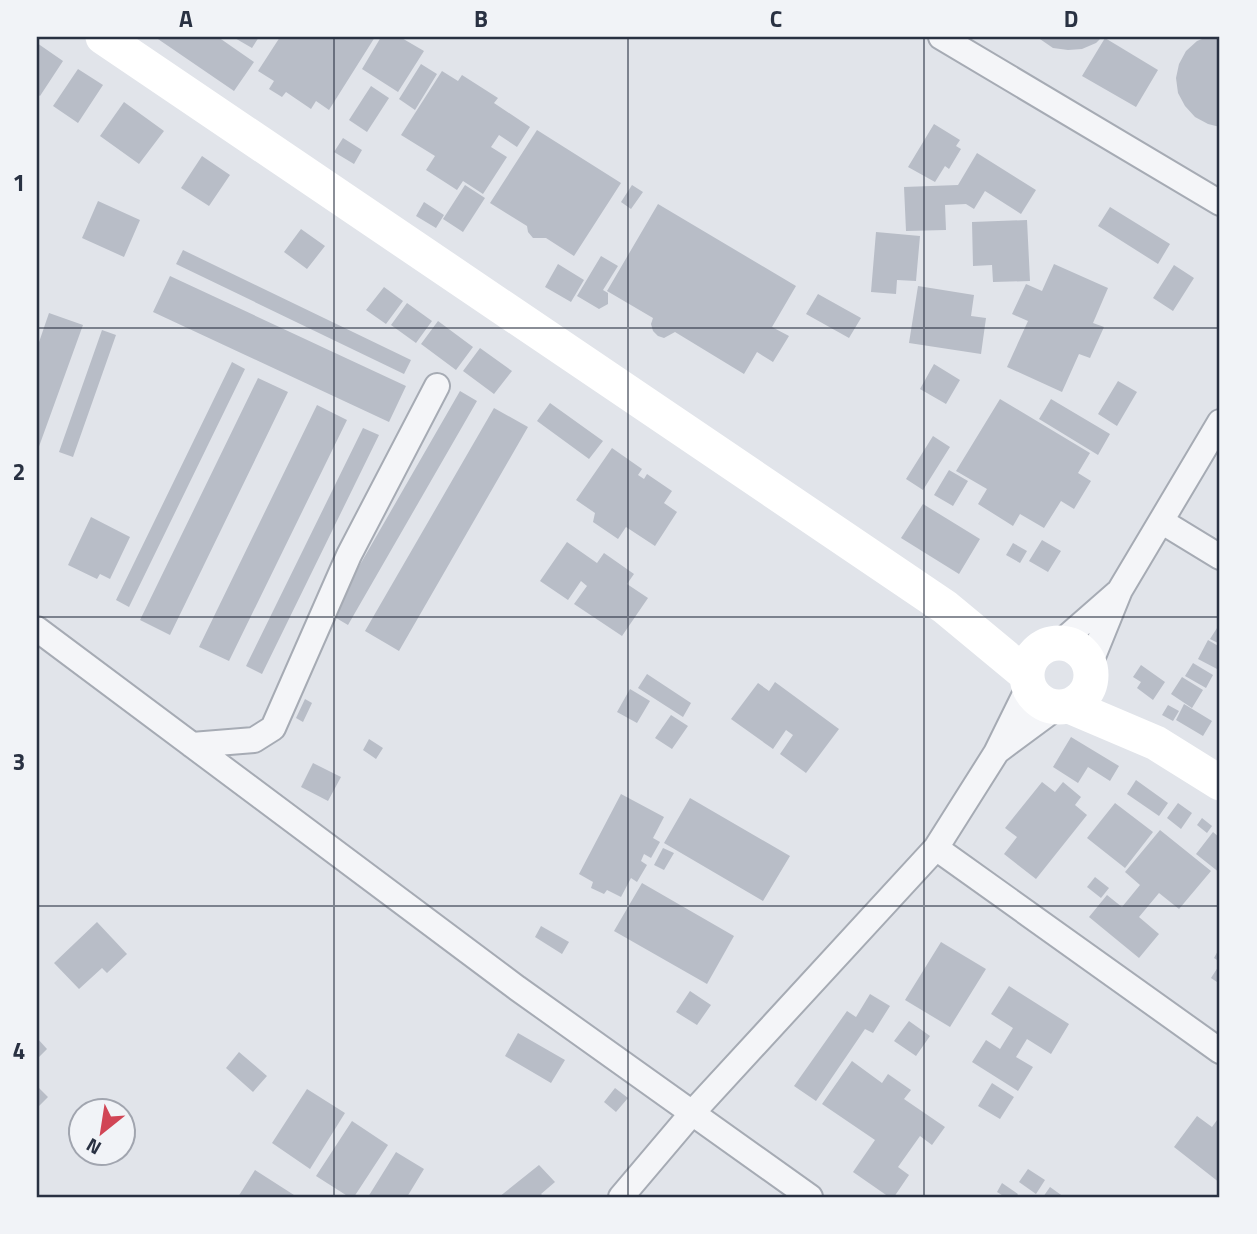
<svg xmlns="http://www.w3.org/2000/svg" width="1257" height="1234" font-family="'Titillium Web',sans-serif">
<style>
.building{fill:#b8bdc7}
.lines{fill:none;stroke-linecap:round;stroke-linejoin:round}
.street-casing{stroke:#a6abb4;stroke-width:28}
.street{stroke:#f4f5f8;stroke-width:24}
.secondary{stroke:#fff;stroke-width:35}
.grid{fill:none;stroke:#293142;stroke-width:2;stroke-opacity:0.55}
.neatline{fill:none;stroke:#293142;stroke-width:2.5}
.grid-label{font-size:23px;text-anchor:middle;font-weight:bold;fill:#293142}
</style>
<rect width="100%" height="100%" fill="#e1e4ea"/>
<!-- building -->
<path class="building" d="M155,37H218L254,62L234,91Z
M233,37H259L252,48Z
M280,37H375L329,110L316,101L311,109L286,92L282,97L269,89L274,81L258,71Z
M381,37H400L424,51L398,92L362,69Z
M1037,37H1102L1096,43L1082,49L1068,50L1053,48Z
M1207,37H1220V127L1208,124L1195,117L1185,106L1178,93L1176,78L1179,64L1186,51L1197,41Z
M1105,38L1158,70L1136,107L1082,76Z
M37,43L63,61L40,96L37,94Z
M421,64L437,74L415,110L399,99Z
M78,69L103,85L78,123L53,106Z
M442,71L458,81L462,75L498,98L494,103L530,127L517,147L499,135L491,147L507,157L483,194L463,181L457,190L426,170L435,156L401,135Z
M371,86L389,98L367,132L349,120Z
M124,102L164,131L139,164L100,136Z
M934,124L960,140L956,146L961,149L949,169L945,166L935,182L908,167Z
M537,130L621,183L574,256L546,238H533L528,232L527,226L490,203Z
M343,138L362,150L354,164L334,152Z
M977,153L1036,190L1021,214L985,191L974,209L966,204L945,205L946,230L906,231L904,187L958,185Z
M202,156L230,175L209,206L181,188Z
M465,185L485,198L463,232L443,219Z
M632,185L643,192L631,209L621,202Z
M98,201L140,220L124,257L82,238Z
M424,202L444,215L436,228L416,216Z
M658,204L796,286L772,327L789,336L773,362L757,352L744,374L675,332L664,338L658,336L653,331L651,324L653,318L607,291Z
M1110,207L1170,244L1158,264L1098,226Z
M1027,220L1030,281L993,282L992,265L973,266L972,222Z
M301,229L325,246L307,269L284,252Z
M876,232L920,236L916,281L897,280L896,294L871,292Z
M183,250L411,360L404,374L176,264Z
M601,256L618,266L603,290L608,293V304L599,309L577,296Z
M558,264L584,280L571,302L545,287Z
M1054,264L1108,288L1093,323L1104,327L1090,358L1079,354L1062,392L1007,367L1028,321L1012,314L1026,284L1042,291Z
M1174,265L1194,278L1173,311L1153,298Z
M170,276L406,386L389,422L153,312Z
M918,286L974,295L971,316L986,318L981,354L909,343Z
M384,287L403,301L386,324L366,310Z
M818,294L861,318L849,338L806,314Z
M407,303L432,321L416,343L391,325Z
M49,313L83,325L37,452V348Z
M438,321L473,347L456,370L421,344Z
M102,330L116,335L73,457L59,452Z
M480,348L512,371L494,394L463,371Z
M232,362L245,369L129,607L116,600Z
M934,364L960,380L946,404L920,389Z
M258,378L288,392L170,635L140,620Z
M1118,381L1137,392L1117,426L1098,414Z
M460,391L477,401L348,625L331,615Z
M1000,399L1090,453L1078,473L1091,481L1074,509L1061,501L1044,528L1020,514L1013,526L978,504L987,489L956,471Z
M1051,399L1110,434L1098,455L1039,419Z
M550,403L603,441L589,459L537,421Z
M317,405L347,420L229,661L199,647Z
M494,408L528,427L399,651L365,631Z
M363,428L379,435L262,674L246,666Z
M933,436L950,447L923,490L906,479Z
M612,448L642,469L638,475L644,479L647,474L672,491L664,503L677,512L655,546L626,527L618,539L593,522L595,513L576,500Z
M949,470L968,481L953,506L934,495Z
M923,504L980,539L959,574L901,538Z
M91,517L130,537L110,579L100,574L97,579L68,565Z
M1042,540L1061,551L1048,572L1029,561Z
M567,542L597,563L604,553L634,574L627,584L648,598L622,636L574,604L587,586L581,581L568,600L540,581Z
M1013,543L1027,551L1020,563L1006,555Z
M1217,628L1220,629V644L1210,639Z
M1208,640L1220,647L1219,670L1198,659Z
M1193,663L1213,675L1206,688L1185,676Z
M1141,665L1165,682L1153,700L1137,688L1141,682L1133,677Z
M647,674L691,703L683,717L638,688Z
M1182,677L1203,690L1192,708L1171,694Z
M775,682L839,729L806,773L780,754L793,735L786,730L773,749L731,719L758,683L769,691Z
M630,689L650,701L637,723L617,712Z
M305,699L312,703L303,722L296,718Z
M1184,704L1212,721L1203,736L1176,720Z
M1168,705L1179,711L1173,721L1162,715Z
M671,715L688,726L672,749L655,738Z
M1071,737L1119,766L1110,781L1088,767L1078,783L1053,767Z
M369,739L383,748L376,759L363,750Z
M313,763L341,777L328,801L301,787Z
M1136,780L1168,803L1159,816L1127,794Z
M1042,782L1055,792L1063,782L1081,797L1075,805L1087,815L1036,879L1004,854L1017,837L1005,828Z
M621,794L664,817L653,838L660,842L651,858L644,854L641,861L647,865L637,882L631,878L621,897L607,890L604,894L591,888L593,882L579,874Z
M690,798L790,856L763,901L664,843Z
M1115,803L1153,832L1125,868L1087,838Z
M1178,803L1192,813L1181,829L1167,818Z
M1202,818L1212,826L1207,833L1197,825Z
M1160,830L1211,871L1179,909L1159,893L1139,917L1159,934L1139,958L1089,917L1107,895L1122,907L1140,885L1125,872Z
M1213,832L1220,838V873L1196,854Z
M663,848L674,853L664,870L654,865Z
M1095,877L1109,888L1101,898L1087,887Z
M642,883L734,936L707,984L614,931Z
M97,922L127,954L107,973L102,968L79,989L54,963Z
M541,926L569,942L562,954L535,937Z
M941,942L986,969L950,1027L905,1000Z
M1220,947V962L1214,958Z
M1220,964V984L1211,978Z
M1009,986L1069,1024L1051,1054L1027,1039L1016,1057L1033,1067L1018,1091L972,1062L986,1040L1000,1049L1013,1028L991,1014Z
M690,991L711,1005L697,1025L676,1012Z
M870,994L890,1006L873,1033L865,1029L816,1101L794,1086L847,1011L856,1017Z
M909,1021L930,1036L916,1056L894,1041Z
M518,1033L565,1060L551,1083L505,1056Z
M37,1038L47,1049L37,1059Z
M239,1052L267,1076L253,1092L226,1068Z
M852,1061L882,1083L888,1074L911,1090L904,1099L945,1127L932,1145L920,1136L898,1167L909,1175L894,1197H889L853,1172L875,1140L822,1104Z
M992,1083L1014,1097L1000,1119L978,1106Z
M37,1086L48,1097L37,1108Z
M615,1088L628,1098L616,1112L604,1102Z
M307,1089L345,1113L310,1169L272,1143Z
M1197,1116L1212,1127L1220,1116V1183L1174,1147Z
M352,1121L388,1145L354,1197H349L316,1176Z
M396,1152L424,1169L407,1197H368Z
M539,1165L555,1182L541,1194L544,1197H499Z
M1028,1169L1045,1180L1036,1194L1019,1182Z
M255,1170L294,1195L293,1197H238Z
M1002,1183L1018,1194L1016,1197H1005L997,1192Z
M1050,1187L1064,1197H1043Z"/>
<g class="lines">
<defs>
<path id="street" d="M941,37L1220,203
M1161,521L1220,557
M37,629L517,988L810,1197
M1061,642L1117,593
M1090,664L1120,590L1220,422
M192,745L254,740L273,728L349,555L437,386
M999,750L1057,707
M936,848L1220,1051
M621,1197L693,1112L936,848L996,753L1029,686"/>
</defs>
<!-- street casing -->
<use href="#street" class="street-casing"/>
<!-- street -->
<use href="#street" class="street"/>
<!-- secondary -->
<path class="secondary" d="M103,37L945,607L1027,675
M1027 675a32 32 0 1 1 64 0a32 32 0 1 1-64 0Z
M1069,706L1156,743L1220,783"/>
</g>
<!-- grid -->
<path class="grid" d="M334,37V1197M628,37V1197M924,37V1197M37,328H1220M37,617H1220M37,906H1220"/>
<!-- border -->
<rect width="1257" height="1234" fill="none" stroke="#f1f3f7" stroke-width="77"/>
<!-- north arrow -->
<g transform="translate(102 1132) rotate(210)"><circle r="33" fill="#f1f3f7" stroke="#a1a5af" stroke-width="2"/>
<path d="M0-5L12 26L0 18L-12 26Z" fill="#d14555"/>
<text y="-10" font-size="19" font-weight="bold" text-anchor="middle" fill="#293142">N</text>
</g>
<rect x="38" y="38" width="1180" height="1158" class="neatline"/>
<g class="grid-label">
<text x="186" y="27">A</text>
<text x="481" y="27">B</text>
<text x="776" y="27">C</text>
<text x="1071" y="27">D</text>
<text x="19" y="191">1</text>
<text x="19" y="480">2</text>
<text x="19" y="770">3</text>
<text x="19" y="1059">4</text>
</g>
</svg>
